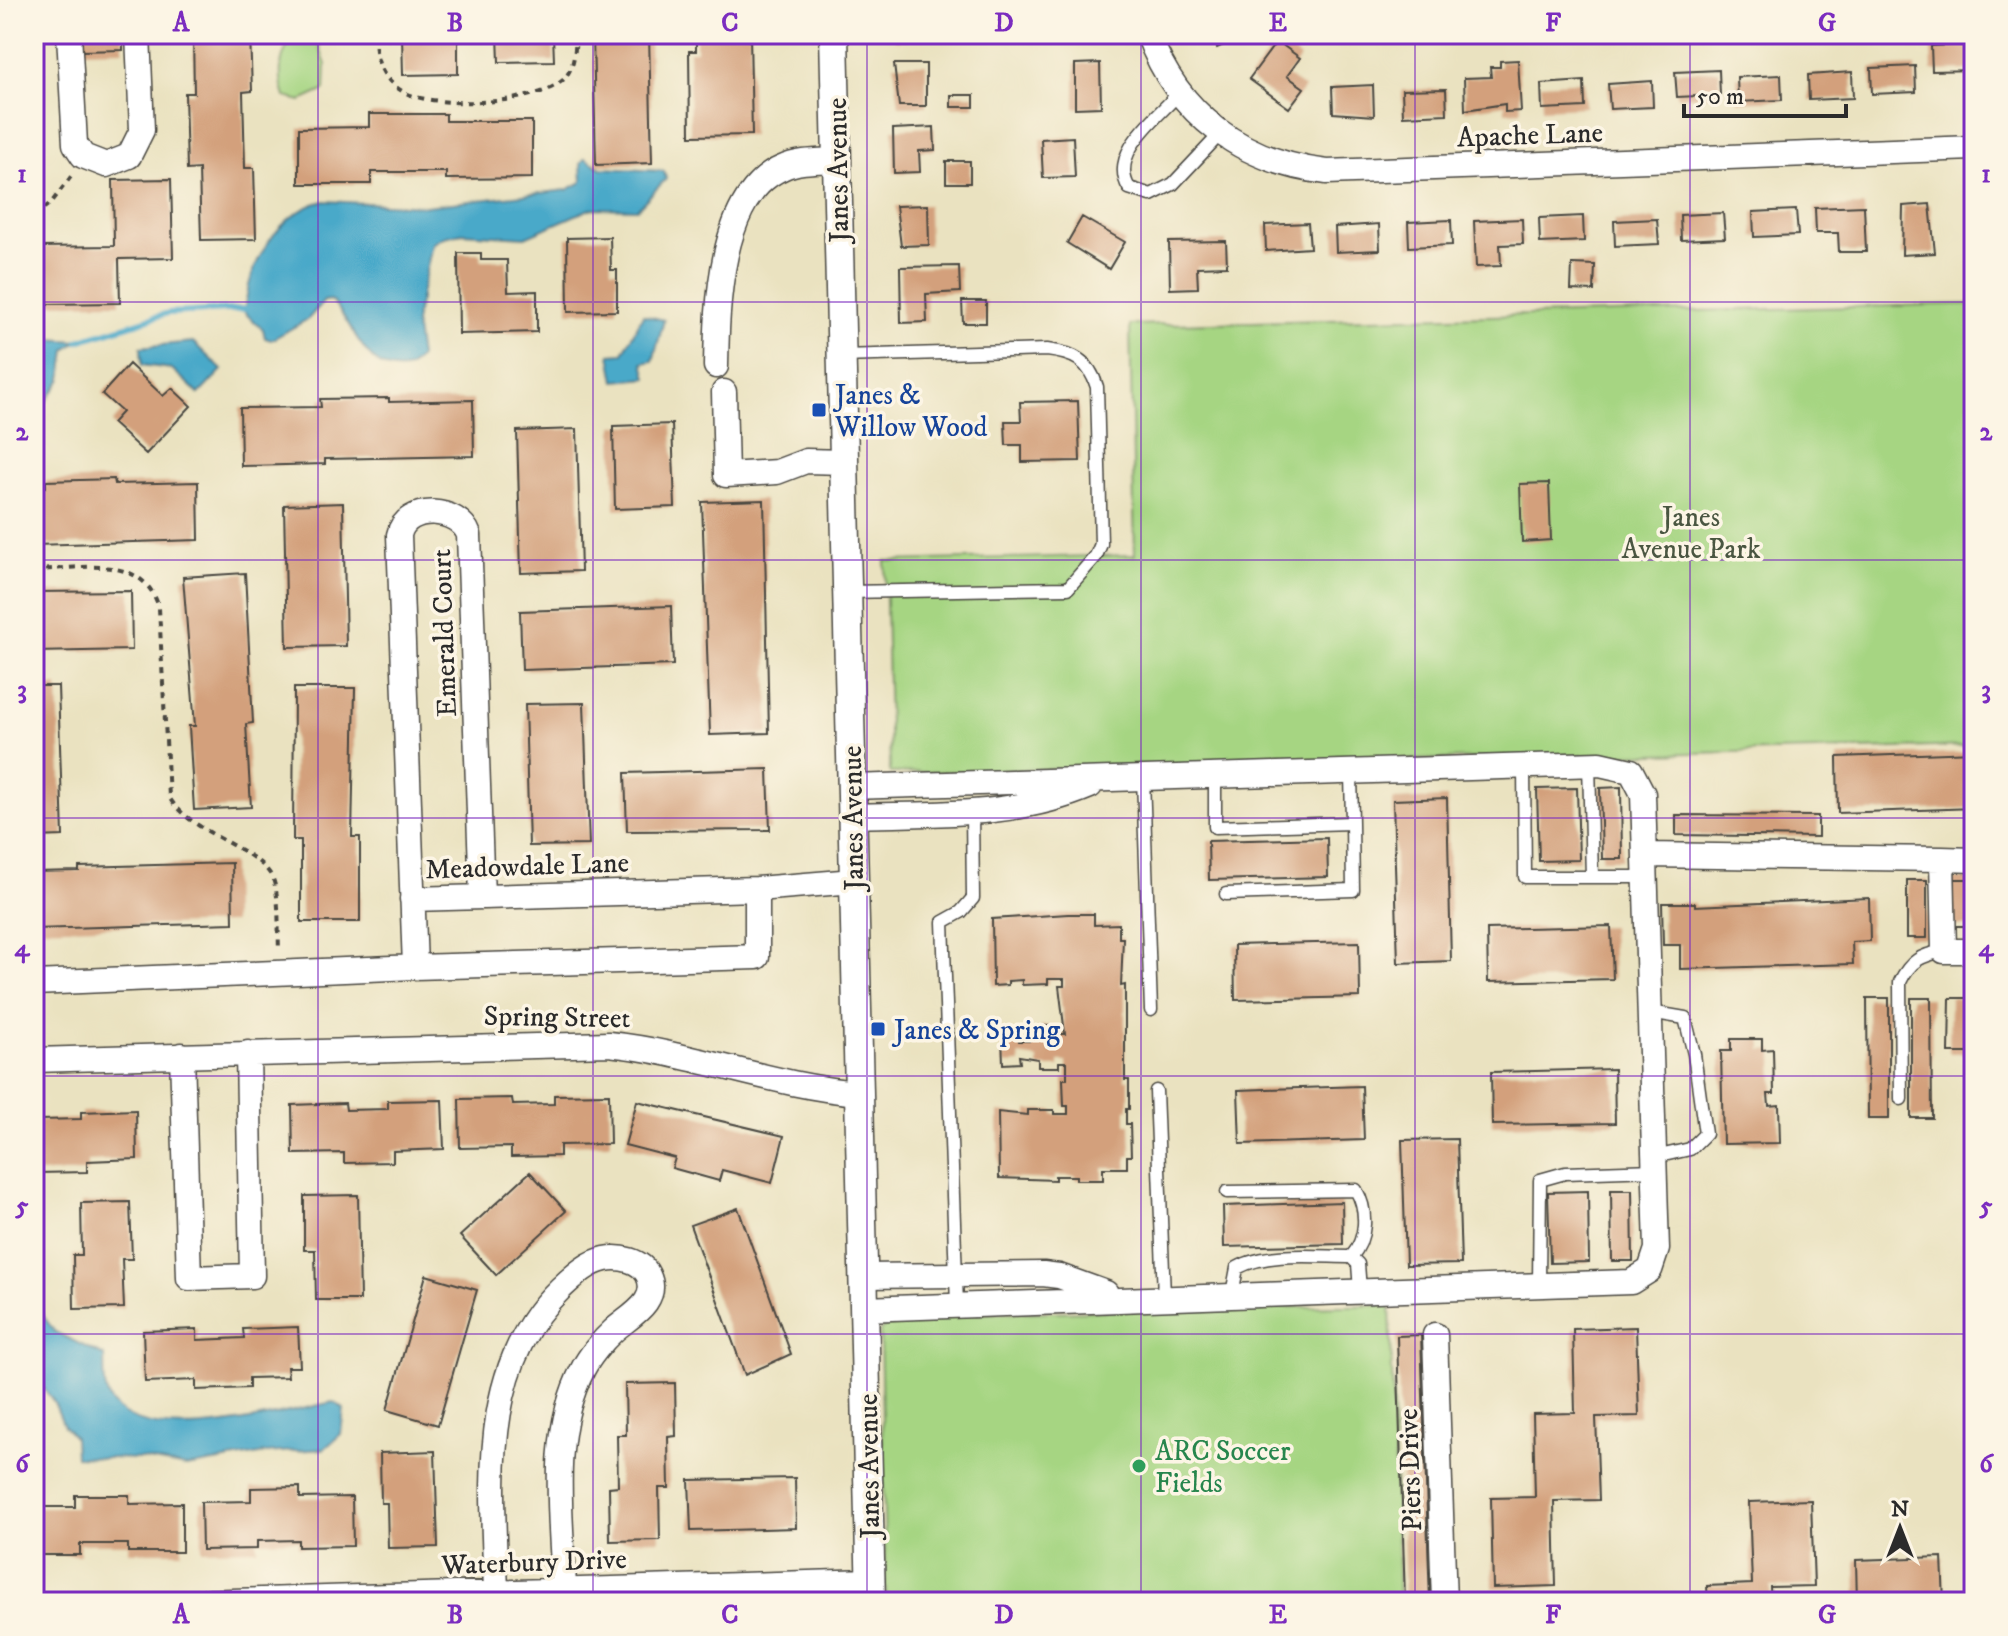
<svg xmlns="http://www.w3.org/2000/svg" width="2008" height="1636" font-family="'IM FELL DW Pica',serif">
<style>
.green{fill:#a6d582;stroke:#688056;stroke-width:2}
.water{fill:#4aa9c9;stroke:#3a6a7a;stroke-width:2}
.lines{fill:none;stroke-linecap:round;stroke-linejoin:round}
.stream{stroke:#4aa9c9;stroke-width:6}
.building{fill:#d3a07b}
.service-casing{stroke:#484641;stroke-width:15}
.minor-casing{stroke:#484641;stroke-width:27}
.tertiary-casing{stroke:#484641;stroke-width:31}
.path{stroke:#484641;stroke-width:4;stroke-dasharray:6 6;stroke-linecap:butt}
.service{stroke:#fff;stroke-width:12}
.minor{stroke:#fff;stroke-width:24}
.tertiary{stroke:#fff;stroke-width:28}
.grid{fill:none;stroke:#7b2cbf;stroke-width:2;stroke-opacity:0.55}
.transit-dot{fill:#1a4fb4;stroke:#fcf5e5;stroke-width:3}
.leisure-dot{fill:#2e9e5b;stroke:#fcf5e5;stroke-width:3}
.labels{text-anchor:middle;stroke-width:7;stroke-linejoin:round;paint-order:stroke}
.street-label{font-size:28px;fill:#2b2b2b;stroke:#fcf5e5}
.transit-label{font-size:28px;fill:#164399;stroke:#fcf5e5;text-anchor:start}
.park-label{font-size:28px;fill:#4a5641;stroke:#fcf5e5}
.leisure-label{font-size:28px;fill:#27864d;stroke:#fcf5e5;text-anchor:start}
.neatline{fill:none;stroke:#7b2cbf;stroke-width:3}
.grid-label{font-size:26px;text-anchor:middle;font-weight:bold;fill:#7b2cbf}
</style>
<rect width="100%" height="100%" fill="#fcf5e5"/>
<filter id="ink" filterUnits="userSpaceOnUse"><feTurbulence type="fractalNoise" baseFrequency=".0125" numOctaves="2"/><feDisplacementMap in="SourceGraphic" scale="16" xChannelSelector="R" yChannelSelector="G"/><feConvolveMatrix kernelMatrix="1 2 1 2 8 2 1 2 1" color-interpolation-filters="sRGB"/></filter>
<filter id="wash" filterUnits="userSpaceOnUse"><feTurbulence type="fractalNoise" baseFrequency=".006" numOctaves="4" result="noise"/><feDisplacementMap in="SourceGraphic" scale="32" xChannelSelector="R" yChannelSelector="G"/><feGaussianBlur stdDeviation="1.8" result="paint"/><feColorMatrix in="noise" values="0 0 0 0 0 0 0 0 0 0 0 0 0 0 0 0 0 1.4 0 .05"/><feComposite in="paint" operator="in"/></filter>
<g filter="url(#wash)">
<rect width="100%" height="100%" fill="#eae2c0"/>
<!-- green -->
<path class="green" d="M297,34H315L326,65L325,90L301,101L285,97C277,73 279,52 297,34Z
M1974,304V746L890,773L885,561L1135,555L1130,325Z
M1390,1305L1399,1602H886L880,1331L899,1315Z"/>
<!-- water -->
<path class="water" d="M585,158L601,168L664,171L666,179L637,209L592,208L525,237L462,233L444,237L432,244L415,322L420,357L409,368C367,380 353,321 331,300L324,301L308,319L271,340L265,338L263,329L245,313C247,265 277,213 324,201L426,206L567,190L582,182L581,163Z
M643,315L664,320L653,361L643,363L647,378L615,381L610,354L623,353Z
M34,338L78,341L66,350L62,379L34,418Z
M193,342L222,370L199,394L172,369L142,365L141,347Z
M34,1238L41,1313L55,1332L104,1356C105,1372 102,1390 112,1403C151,1452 283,1412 333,1402L344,1409L341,1434L324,1449L265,1453L186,1467L143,1459L75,1457L74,1437L64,1426L54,1402L34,1375Z"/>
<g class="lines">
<!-- stream -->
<path class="stream" d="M78,341L168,313L246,309"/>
</g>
<g id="blocks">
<!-- building -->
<path class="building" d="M80,34H123V50L80,51Z
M193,34H250L252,91L243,92L245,168H254L256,239L201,240L199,169L187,170L185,93H194Z
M402,34H458V74L403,75Z
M498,34H553L554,61L499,62Z
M593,34H649L652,163L596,165Z
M696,34H750L752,135L690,136L689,51H696Z
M895,34H925V39L895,40Z
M1033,34H1088V39L1033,40Z
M1211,34H1248L1217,48Z
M1277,41L1300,58L1287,76L1304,88L1289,108L1249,79Z
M1974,44V70L1932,71L1931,46Z
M1518,60L1521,111L1505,112V104L1465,110L1464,78L1491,77L1490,67H1500V61Z
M1100,63L1101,107L1075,108V64Z
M894,64H926V106H899Z
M1915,66L1916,92L1872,94L1871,68Z
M1719,70L1720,95L1677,97L1675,72Z
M1852,72L1853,98L1809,100L1808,75Z
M1781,75L1782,100L1738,102L1737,77Z
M1584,81L1585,107L1542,109L1541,84Z
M1652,81L1653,107L1610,109L1608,84Z
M1373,85L1374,116L1333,113L1332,87Z
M1446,89L1447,114L1403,116L1402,90Z
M951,95H974V107H951Z
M369,114H446V121H532V178L446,179V172H371V184H299V128L369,127Z
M934,127L935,150L919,151L920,172L894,173L893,129Z
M1073,137L1075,177L1043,178L1041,139Z
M946,161H970V183H946Z
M171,179L173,258L119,259L120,303L45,304L44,292H34V236H39V247L114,246L113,180Z
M1930,204L1935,253L1902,255L1903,206Z
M928,205L929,245L901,246L896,206Z
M1864,206L1866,252H1839L1838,233H1816L1815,208Z
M1796,210L1798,235L1754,237L1753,212Z
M1723,213L1725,238L1681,240L1680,215Z
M1583,216L1584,241L1540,243L1539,218Z
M1082,217L1125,242L1109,269L1067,243Z
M1522,219L1523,244L1500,245L1501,266L1476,267L1474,221Z
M1657,219L1659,244L1615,246L1614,221Z
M1451,220L1452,245L1409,247L1408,222Z
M1308,223L1310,248L1266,251L1265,225Z
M1379,224L1380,250L1336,252L1335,227Z
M610,237L611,270H617V311L568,312L567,238Z
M1226,241L1227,266L1197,267L1198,288L1170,289L1169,242Z
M458,253H481V260H507L508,292L537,291V332L459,334Z
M1572,264L1595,265L1594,291L1571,290Z
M959,266L960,292L926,294L927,322L901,323L900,267Z
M962,301H986V323H963Z
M129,364L163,396L172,388L191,406L146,454L112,423L122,412L102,394Z
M389,398V402L473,400L474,456L325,459V464L241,466L240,408L321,407L320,399Z
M1078,401L1080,461L1022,462V445H1006L1005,421H1021L1020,402Z
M672,424L675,507L615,509L613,426Z
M577,429L581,571L521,573L517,431Z
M114,479L115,484L198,482L199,540L34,545V488L46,487V481Z
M1549,483L1551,540L1522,542L1520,484Z
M764,500L769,733L710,735L702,502Z
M343,503L346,646L287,647L284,505Z
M245,573L253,723L246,724L251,807L194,810L189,726H195L183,577Z
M131,591L132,650L34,652V592Z
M671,606L673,665L522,670L520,611Z
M34,686H58L63,836L34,837Z
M294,688H355L352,837H360V922H301V840H293Z
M584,703L589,845L529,846L525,704Z
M1974,752V808L1838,813L1837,757Z
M768,769L770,830L627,831L625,773Z
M1621,787L1622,859H1602L1600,788Z
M1577,788L1579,860L1539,861L1537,789Z
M1447,798L1451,961L1398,963L1393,800Z
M1676,815L1818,816V837L1676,835Z
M1327,838L1328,877L1209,880L1208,841Z
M232,863L233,923L34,929V872L79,871V867Z
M1950,879H1974V926H1950Z
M1907,880H1927V938H1907Z
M1869,898L1870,941L1852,942L1853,964L1680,969V945H1663L1662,903H1695V906Z
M1068,914H1094V925L1119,924V938H1123L1121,986L1125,985V1080H1129V1109H1126V1124H1130L1131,1156H1127V1168H1103V1180H1076V1176H1055V1180L999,1178L998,1112L1028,1115V1110H1054V1114H1068V1106H1064L1063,1079H1067V1062H1059V1067H1038V1059L1019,1056L1020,1063L1003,1064L1002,1036L1018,1035L1019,1041H1029V1036H1037L1041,1026H1053L1057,1034H1065L1059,986H1064V979H1048V984L1022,985V980L1008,981V985L993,986L992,919Z
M1611,926L1613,979L1488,982L1487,929Z
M1359,942L1360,997L1235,1000L1234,945Z
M1867,998H1889V1119H1868Z
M1911,998H1931L1932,1118H1911Z
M1950,998H1974V1053H1949Z
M1731,1039H1762V1050L1773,1049L1774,1094H1768L1769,1106L1779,1105L1780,1143L1723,1144L1721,1051H1731Z
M1614,1069L1615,1123L1492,1125L1491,1072Z
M1362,1086L1364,1140L1240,1144L1238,1090Z
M609,1094L610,1144L560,1145V1156L511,1157V1147L460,1148L459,1099L512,1098L513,1105L554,1104V1095Z
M442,1100L444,1149L393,1151V1162L344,1163V1153L293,1154L292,1105L345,1103L346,1110L388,1109V1101Z
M637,1101L784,1136L772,1183L722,1170L719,1181L672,1168L675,1158L625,1145Z
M136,1110L137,1159L87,1161V1172L37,1173L34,1113H39V1120L81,1119V1112Z
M1457,1139L1461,1264L1406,1265L1402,1140Z
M530,1172L566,1211L496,1275L460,1236Z
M1611,1190H1632L1633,1261H1612Z
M1588,1191L1589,1262L1550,1263L1548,1192Z
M358,1195L360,1300H316L315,1250H304V1196Z
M130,1202L132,1259H122L124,1308L74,1309L73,1255H82L81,1203Z
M1342,1202L1343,1244L1224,1247L1223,1206Z
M738,1208L791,1354L745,1375L690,1225Z
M426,1275L477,1290L438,1425L387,1410Z
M298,1327L300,1367H287L288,1377L249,1378V1388L196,1390V1380L145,1382L143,1331L197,1329V1340L244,1338L243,1329Z
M1636,1327L1639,1416L1596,1417L1599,1500L1554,1501L1556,1586L1493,1588L1491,1498L1535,1497L1533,1414L1575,1413L1573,1329Z
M1421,1335L1430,1602H1405L1397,1336Z
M675,1383L676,1436L668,1437L669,1488H659L660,1540L610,1541L609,1487L618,1486L617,1435H626L625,1384Z
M435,1451L438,1547L388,1548L387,1503H381L380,1453Z
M795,1478L796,1528L691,1531L689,1480Z
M300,1487V1498L352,1497L353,1546L298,1547V1540L257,1541V1549L202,1550L201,1502L251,1501V1488Z
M75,1495H129V1504L182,1503V1552H128V1544H80V1555H34V1507H75Z
M1811,1500L1814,1586L1770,1587L1771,1602H1708L1707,1586L1752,1584L1749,1502Z
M1942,1557L1944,1602H1857L1856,1560Z"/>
</g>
</g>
<g filter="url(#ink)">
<use href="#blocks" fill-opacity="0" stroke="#484641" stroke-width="2"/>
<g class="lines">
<defs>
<path id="service" d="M1179,93C1157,118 1108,153 1129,188L1151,195L1173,184L1222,132
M842,356L1047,350C1073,353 1089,360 1097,387L1101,544L1096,556L1068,588L847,592
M1589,764L1592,877
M1524,767L1525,877H1647
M1215,776V827L1352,823L1351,772
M1143,778L1151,1010
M1226,894L1353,890L1352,823
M1650,1012L1685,1018L1694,1054L1705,1134L1690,1149L1655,1157
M1156,1091L1164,1296
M1901,1099L1900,982C1910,961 1921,955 1944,951
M1227,1192L1356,1190C1368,1211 1367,1239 1351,1257
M1539,1285L1540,1180L1565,1173L1655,1170
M1232,1294L1237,1268C1267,1251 1318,1257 1351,1257L1358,1264L1360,1290
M957,1305L943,922L961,912L973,898L972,812"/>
<path id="minor" d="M69,34L75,144L83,156L106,165L129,156L142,130L138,34
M1148,34C1178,115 1242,162 1327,172L1974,148
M716,366C717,308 719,195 782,168C799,160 819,161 837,160
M724,392L726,475L777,472L806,461L844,462
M851,787L1600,764L1631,771L1643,794L1657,1249L1650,1270L1631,1282L864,1309
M852,816C932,813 1015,818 1090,786
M1646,855L1942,859
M1974,860L1942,859L1944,951H1974
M412,899L757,889L854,881
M415,967L757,957V889
M34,983L415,967L399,535C406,503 459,507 469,535L482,896
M182,1055L189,1278L252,1276L248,1053
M34,1060L609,1044C694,1053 774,1086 859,1093
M863,1276L1043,1274L1059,1276L1106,1293
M1435,1335L1444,1602
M496,1592C493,1488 478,1367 561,1288C574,1276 587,1263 605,1259C620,1256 641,1260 648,1275C661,1302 628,1317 613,1331C602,1341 589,1357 583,1369C548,1436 562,1517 564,1590
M200,1602L870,1581"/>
<path id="tertiary" d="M834,34L871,1602"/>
</defs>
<!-- service casing -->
<use href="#service" class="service-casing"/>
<!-- minor casing -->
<use href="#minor" class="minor-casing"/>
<!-- tertiary casing -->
<use href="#tertiary" class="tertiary-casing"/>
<!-- path -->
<path class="path" d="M376,34C373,59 383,83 408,94C441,108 536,105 563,80C575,68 575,50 576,34
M34,215L51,203L73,174
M34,570C79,569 143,552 159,608L169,797C192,836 264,849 274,882C280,902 278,929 279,951"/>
<!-- service -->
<use href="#service" class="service"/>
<!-- minor -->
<use href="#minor" class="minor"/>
<!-- tertiary -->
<use href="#tertiary" class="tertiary"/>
</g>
</g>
<!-- grid -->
<path class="grid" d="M318,34V1602M593,34V1602M867,34V1602M1141,34V1602M1415,34V1602M1690,34V1602M34,302H1974M34,560H1974M34,818H1974M34,1076H1974M34,1334H1974"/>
<!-- markers -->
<g class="transit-dot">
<rect x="811" y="402" width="16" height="16" rx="4"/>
<rect x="870" y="1021" width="16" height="16" rx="4"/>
</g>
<circle class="leisure-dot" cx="1139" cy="1466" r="8"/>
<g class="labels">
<!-- street labels -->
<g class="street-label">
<text transform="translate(1530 134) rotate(-2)" y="10">Apache Lane</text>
<text transform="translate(837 170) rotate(-91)" y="10">Janes Avenue</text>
<text transform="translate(443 633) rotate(-92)" y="10">Emerald Court</text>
<text transform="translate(852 818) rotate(-91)" y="10">Janes Avenue</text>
<text transform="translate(527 865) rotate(-2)" y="10">Meadowdale Lane</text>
<text transform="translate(557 1016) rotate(1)" y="10">Spring Street</text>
<text transform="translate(868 1466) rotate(-91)" y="10">Janes Avenue</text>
<text transform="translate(1409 1470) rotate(-92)" y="10">Piers Drive</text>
<text transform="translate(534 1561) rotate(-2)" y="10">Waterbury Drive</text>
</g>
<!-- transit labels -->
<g class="transit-label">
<text x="835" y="404">Janes &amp;<tspan x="835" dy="32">Willow Wood</tspan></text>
<text x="894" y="1039">Janes &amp; Spring</text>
</g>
<!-- park labels -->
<g class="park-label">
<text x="1691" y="526">Janes<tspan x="1691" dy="32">Avenue Park</tspan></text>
</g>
<!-- leisure labels -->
<g class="leisure-label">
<text x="1155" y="1460">ARC Soccer<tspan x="1155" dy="32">Fields</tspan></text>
</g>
</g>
<!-- margin -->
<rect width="2008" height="1636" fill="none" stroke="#fcf5e5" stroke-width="88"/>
<!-- north arrow -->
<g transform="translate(1900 1528)" stroke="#fcf5e5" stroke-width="6" paint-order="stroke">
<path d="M0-6L14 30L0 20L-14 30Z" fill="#2b2b2b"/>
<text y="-12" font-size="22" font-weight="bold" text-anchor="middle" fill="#2b2b2b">N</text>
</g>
<!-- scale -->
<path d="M1684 104v12h162v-12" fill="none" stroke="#2b2b2b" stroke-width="4"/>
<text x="1696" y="104" font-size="24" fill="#2b2b2b" stroke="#fcf5e5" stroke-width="6" paint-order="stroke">50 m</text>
<rect x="44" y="44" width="1920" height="1548" class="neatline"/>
<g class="grid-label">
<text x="181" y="31">A</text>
<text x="455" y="31">B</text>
<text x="730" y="31">C</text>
<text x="1004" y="31">D</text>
<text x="1278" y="31">E</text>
<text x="1553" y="31">F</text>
<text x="1827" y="31">G</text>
<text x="22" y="182">1</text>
<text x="1986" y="182">1</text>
<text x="22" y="440">2</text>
<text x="1986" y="440">2</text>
<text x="22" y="698">3</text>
<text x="1986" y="698">3</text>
<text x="22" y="956">4</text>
<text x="1986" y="956">4</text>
<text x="22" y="1214">5</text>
<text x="1986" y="1214">5</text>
<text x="22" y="1472">6</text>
<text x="1986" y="1472">6</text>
<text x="181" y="1623">A</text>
<text x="455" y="1623">B</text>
<text x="730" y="1623">C</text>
<text x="1004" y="1623">D</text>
<text x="1278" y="1623">E</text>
<text x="1553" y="1623">F</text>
<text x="1827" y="1623">G</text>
</g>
</svg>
